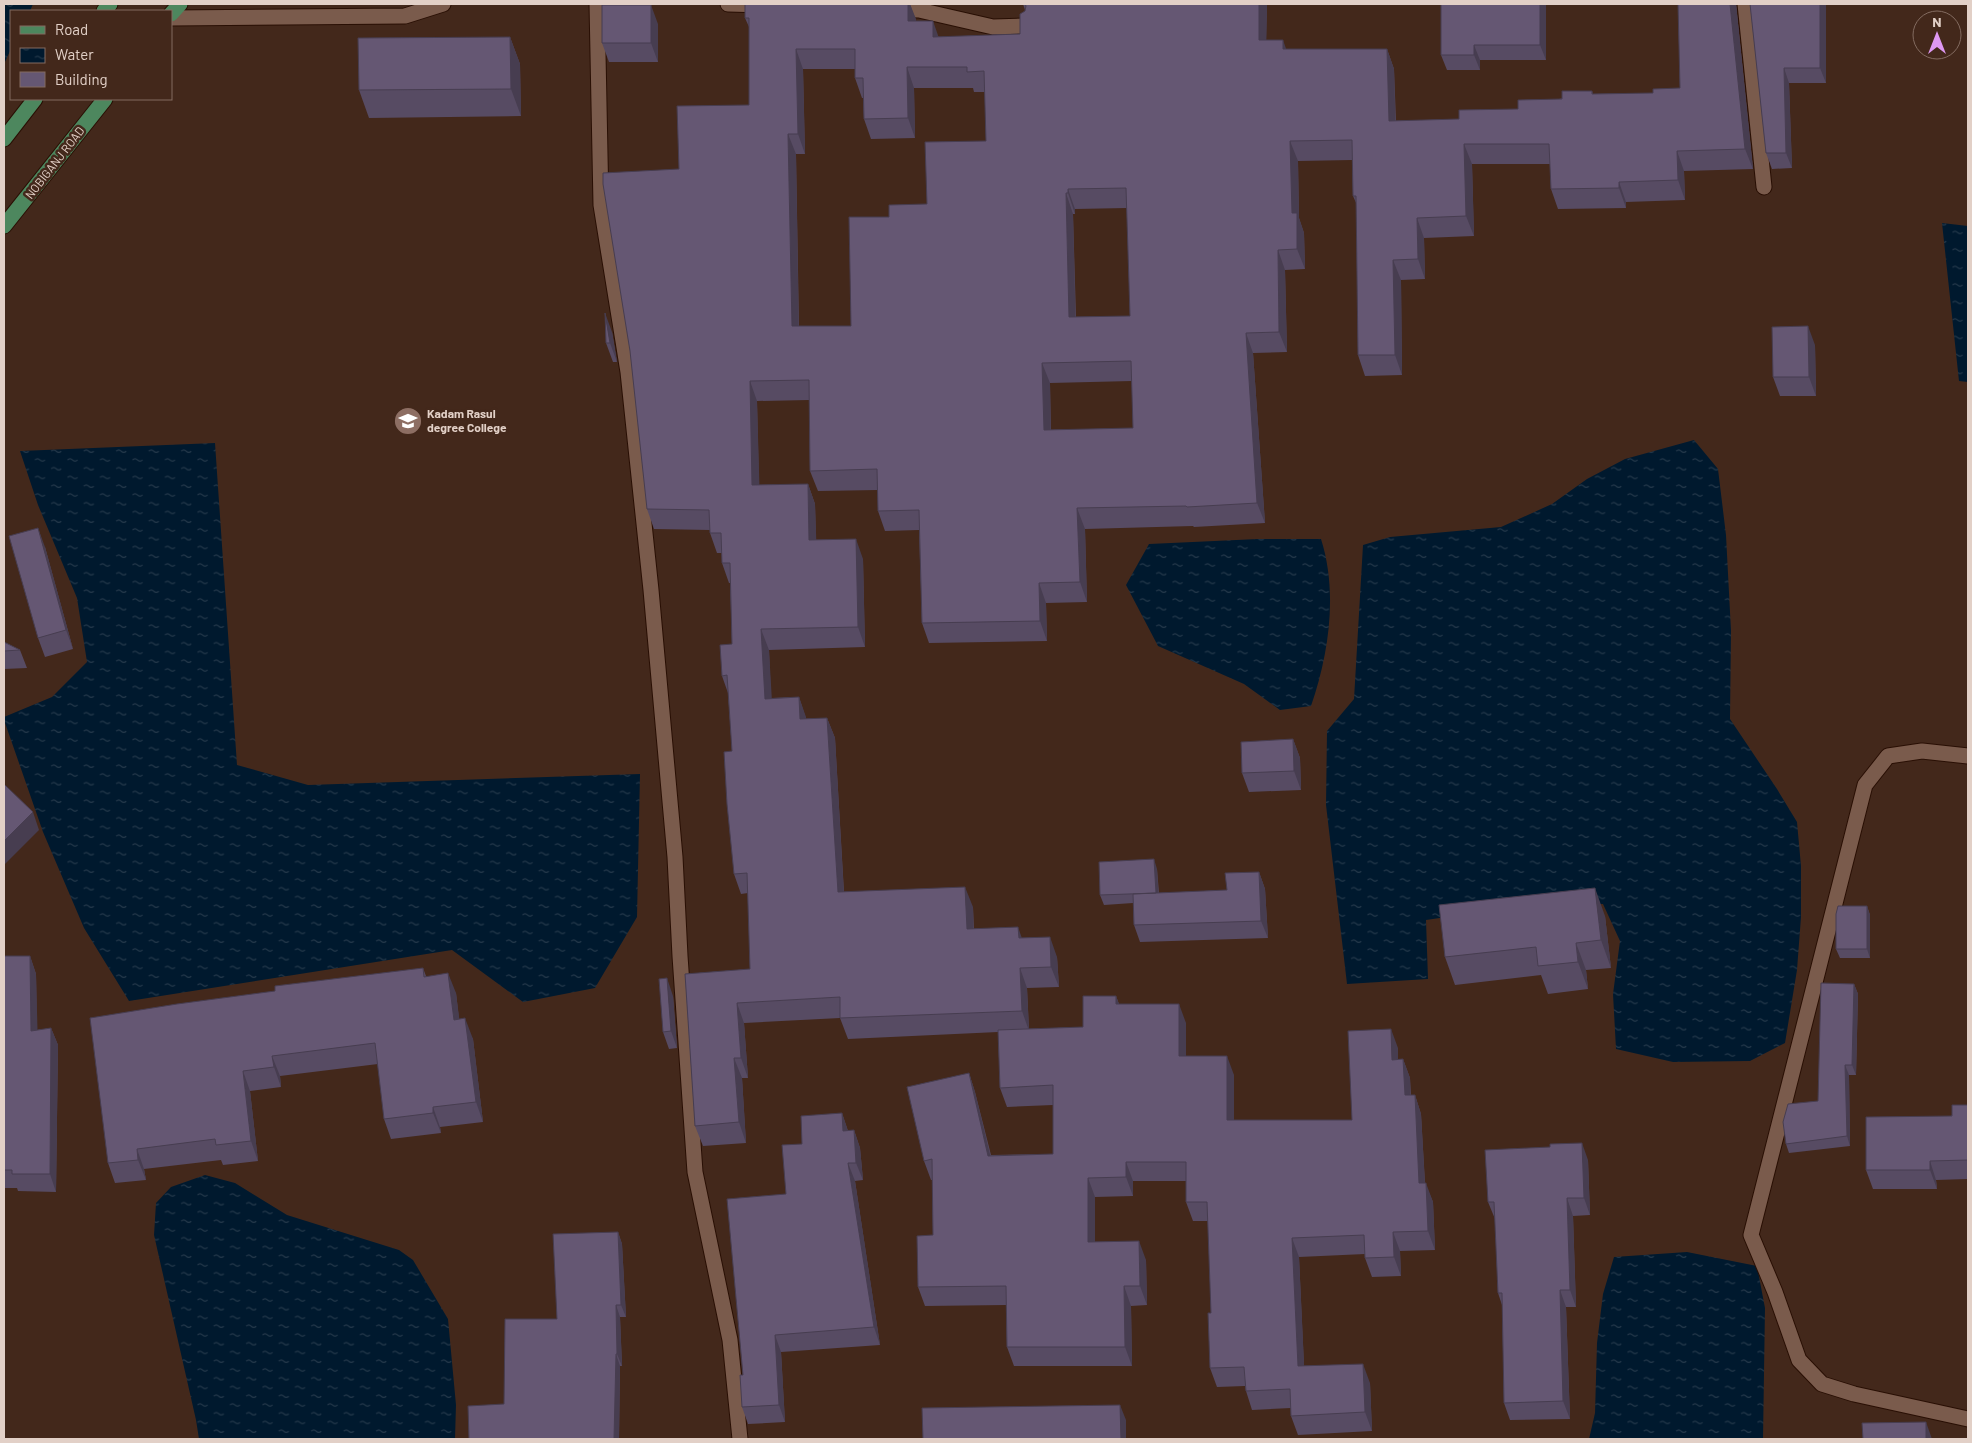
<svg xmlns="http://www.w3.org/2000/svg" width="1972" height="1443" font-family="Barlow,sans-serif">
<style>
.water{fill:url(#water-ripples)}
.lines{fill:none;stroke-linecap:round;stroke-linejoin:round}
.minor-casing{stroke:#290f04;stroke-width:17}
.major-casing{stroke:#290f04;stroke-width:17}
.minor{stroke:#7a5b4c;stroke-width:15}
.major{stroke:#4d875e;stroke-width:15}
.wall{fill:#574b63;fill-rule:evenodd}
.shaded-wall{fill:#473d50}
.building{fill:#655773;stroke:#473d50;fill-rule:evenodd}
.labels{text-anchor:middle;stroke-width:5;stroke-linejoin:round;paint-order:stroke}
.street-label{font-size:12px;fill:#e2d0c7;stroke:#43281b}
.poi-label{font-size:12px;font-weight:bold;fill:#e2d0c7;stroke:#43281b;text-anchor:start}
</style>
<defs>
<pattern id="water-ripples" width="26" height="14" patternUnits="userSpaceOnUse" patternTransform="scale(1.25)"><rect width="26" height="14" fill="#00192e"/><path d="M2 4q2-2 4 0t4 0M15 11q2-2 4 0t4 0" fill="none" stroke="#25394b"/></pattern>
</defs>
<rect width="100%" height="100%" fill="#43281b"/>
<!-- water -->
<path class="water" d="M4,4H33L30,11H11V49L4,64Z
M1942,223L1968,226V382L1959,381Z
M1694,440L1718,469L1726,535L1731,631L1730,719L1777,789L1797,822L1801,866V917L1797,970L1785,1043L1750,1061L1673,1062L1616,1049L1613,994L1620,941L1603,904H1536L1426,920L1428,979L1347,984L1326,805L1327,731L1354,699L1363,545L1390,537L1501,527L1552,504L1587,479L1625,459Z
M215,443L237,765L308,785L640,774L637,917L595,988L523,1002L452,950L129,1001L84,928L43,832L4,720V717L52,697L87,662L77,598L38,505L20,451Z
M1258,539H1321C1338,592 1329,654 1311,706L1280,710L1244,684L1158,646L1126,585L1149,544Z
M205,1175L235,1183L287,1215L399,1250L413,1260L448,1319L456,1405L455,1439H199L196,1420L154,1235L156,1203L171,1187Z
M1687,1252L1757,1266L1765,1308L1763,1439H1589L1595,1413L1597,1343L1603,1294L1614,1257Z"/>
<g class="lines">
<defs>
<path id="minor" d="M597,4L601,205L628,372L651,590L675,857L680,956L695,1172L730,1340L740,1439
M728,4L764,5
M1745,4L1764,187
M892,9L919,10L993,27L1024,26
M171,18L405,16L443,4
M1968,756L1922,751L1888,756L1865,785L1751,1235L1775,1292L1799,1360L1822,1384L1854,1394L1968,1419"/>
<path id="major" d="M104,11L110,4
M171,14L180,4
M4,139L35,99
M4,226L105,99"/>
</defs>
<!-- minor casing -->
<use href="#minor" class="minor-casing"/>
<!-- major casing -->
<use href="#major" class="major-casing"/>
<!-- minor -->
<use href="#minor" class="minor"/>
<!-- major -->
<use href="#major" class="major"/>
</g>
<!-- wall -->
<path class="wall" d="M745,4H910L916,21L939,37L1020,34L1025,10L1023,4H1267L1266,40L1286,49H1387L1394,69L1396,121L1459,119L1518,109L1592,91L1593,94L1653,93L1680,88L1678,4H1736L1753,169L1684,171L1685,200L1626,202V208L1558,209L1551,189L1550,164H1472L1474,236L1424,238L1425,279L1401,280L1402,375L1365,376L1358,355L1357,205L1353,196L1352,160L1298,161L1299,218L1304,233L1305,269L1285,270L1287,352L1253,353L1265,523L1194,527L1193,526L1085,529L1087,602L1046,603L1047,641L929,643L922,623L919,530L885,531L878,511V490L818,491L810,471L809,400L757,401L759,485L808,484L815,504L816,540L863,559L865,647L769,650L771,698L799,697L806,719L827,718L835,738L844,892L973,907L974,929L1022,938L1057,957L1059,987L1027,988L1029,1029L1083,1027L1116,996L1119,1004L1186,1023V1056L1234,1075V1120H1352L1398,1048V1059H1403L1410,1078L1411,1095H1415L1421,1114L1425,1183L1433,1202L1435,1250L1400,1251L1401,1276L1372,1277L1365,1258V1254L1299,1257L1304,1366L1370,1383L1372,1431L1298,1435L1291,1416V1408L1252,1410L1246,1391L1245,1386L1217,1387L1210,1368L1211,1313L1208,1221H1193L1186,1202V1181H1133V1196L1095,1197V1242L1146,1260L1147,1305L1131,1306L1132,1366H1014L1007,1347L1006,1305L925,1306L918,1287L933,1235L932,1180H931L924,1161L969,1073L975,1092L991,1155L1053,1154V1105L1007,1107L1000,1088L998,1032L848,1039L840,1018L744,1023L748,1078H742L746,1143L703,1146L695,1126L685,974L750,969L748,893L741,894L734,874L732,751L728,693L722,676L732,644L730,583H729L722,563V553H717L710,533V530L654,529L647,509L679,169L749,105V27L745,18ZM803,69H855V78L862,98H863L864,119L871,139L915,138L914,88H973L974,92H985L986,141L927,204L889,217L851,326H799L796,154H805ZM1127,208L1130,316L1076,317L1073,214H1075V209ZM1132,381L1133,428L1051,430L1050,383Z
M1546,4V60H1480V70H1447L1441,55Z
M1750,4H1842V5H1826V83H1789L1792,168L1772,169L1766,153Z
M658,24V62H609L602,43Z
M510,37L520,64L521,116L369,118L359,90Z
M612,332L617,362H613L606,343Z
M1815,345L1816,396H1780L1773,377Z
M45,547L73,649L45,657L38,638Z
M4,642L20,650L27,668L4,669Z
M1293,739L1300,758L1301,790L1249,792L1242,773Z
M1157,869L1159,893L1227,890L1259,872L1265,889L1268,938L1140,942L1134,925L1133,903L1104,905L1100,895Z
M1867,906L1870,915V958H1840L1836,949Z
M1605,916L1611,968L1586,970L1588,989L1548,994L1541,975L1455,985L1445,957Z
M4,956H30L36,974L37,1030L51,1028L58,1045L56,1192L18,1191L17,1188H4Z
M423,968L426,976L456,993L459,1019L473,1039L483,1122L440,1127L441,1133L391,1139L384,1119L378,1064L280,1076L281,1087L250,1091L258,1161L223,1165L221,1160L144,1169L146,1180L115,1183L108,1163L275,991Z
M1854,984L1858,994L1856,1075H1849L1850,1146L1789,1153L1786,1144L1818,1101Z
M673,996L677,1048L669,1049L663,1032Z
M1968,1105V1179L1936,1180L1937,1189H1873L1866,1170Z
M842,1113L848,1131L854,1130L860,1148L863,1180L855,1181L880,1345L781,1352L785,1422L748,1424L742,1407L743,1375L786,1194L802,1144Z
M1588,1160L1590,1215L1573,1216L1576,1307H1566L1570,1419L1510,1420L1504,1403L1502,1305L1498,1293L1495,1219L1488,1202Z
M618,1232L622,1244L626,1317H620L622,1366H620L619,1439H469L504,1404Z"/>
<!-- shaded-wall -->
<path class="shaded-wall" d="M908,4H910L916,19V41L908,21Z
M1259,4H1267L1266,60L1259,40Z
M1540,4H1546V60L1540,45Z
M1730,4H1736L1753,169L1745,149Z
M1820,4H1825L1826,5V83L1820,68Z
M651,5L658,24V62L651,43Z
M933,21L940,41L933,37Z
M510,37L520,64L521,116L511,89Z
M1283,40L1290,60L1283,49Z
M1474,45L1480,60V70L1474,55Z
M796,49L803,69L805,154L798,134Z
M1387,49L1394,69L1396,141L1389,121Z
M907,67L914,88L915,138L908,118Z
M1784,68L1789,83L1792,168L1786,153Z
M788,134L796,154L799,346L792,326Z
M1290,141L1298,161L1299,218L1304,233L1305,269L1297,249L1292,213Z
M1464,144L1472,164L1474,236L1466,216Z
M1677,151L1684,171L1685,200L1678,180Z
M1619,182L1626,202V208L1619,188Z
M1068,189L1075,209V214L1068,193Z
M1066,193L1073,214L1076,338L1069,317Z
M1417,218L1424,238L1425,279L1418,259Z
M1278,250L1285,270L1287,352L1279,332Z
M1393,260L1401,280L1402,375L1395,355Z
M605,313L612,332L617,362L610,343Z
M1808,326L1815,345L1816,396L1809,377Z
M1246,333L1253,353L1265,523L1257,503Z
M1042,363L1050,383L1051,450L1044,430Z
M750,381L757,401L760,506L752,485Z
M808,484L815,504L817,560L809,540Z
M1077,508L1085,529L1087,602L1080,582Z
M38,528L45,547L73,649L66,630Z
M856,539L863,559L865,647L858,627Z
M1039,583L1046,603L1047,641L1040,621Z
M761,629L769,650L773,719L765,699Z
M799,697L806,717L807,739L800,719Z
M827,718L835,738L845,912L838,892Z
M1293,739L1300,758L1301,790L1294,771Z
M33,812L39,830L4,865V841Z
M1154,859L1157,869L1159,902L1156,893Z
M1259,872L1265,889L1268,938L1261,921Z
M965,887L973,907L974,949L967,929Z
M1595,888L1605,916L1611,968L1601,940Z
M1867,906L1870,915V958L1867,949Z
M1018,927L1025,947L1019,938Z
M1050,937L1057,957L1059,987L1051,967Z
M1576,943L1586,970L1588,989L1578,962Z
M30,956L36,974L38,1048L31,1031Z
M1020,968L1027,988L1029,1031L1022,1011Z
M448,973L456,993L462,1040L454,1020Z
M667,978L673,996L677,1048L671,1031Z
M1854,984L1858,994L1856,1075L1852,1065Z
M1116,996L1123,1015L1116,1004Z
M737,1003L744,1023L748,1078L741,1058Z
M1179,1004L1186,1023V1075L1179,1056Z
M465,1018L473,1039L483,1122L476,1102Z
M51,1028L58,1045L56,1192L50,1174Z
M1391,1029L1398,1048V1079L1392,1060Z
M272,1056L280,1076L281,1087L274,1067Z
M1227,1056L1234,1075V1139L1227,1120Z
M734,1058L742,1078L746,1143L739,1122Z
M1403,1059L1410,1078L1411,1115L1405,1095Z
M1845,1065L1849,1075L1850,1146L1847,1136Z
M243,1071L250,1091L258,1161L251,1141Z
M969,1073L975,1092L995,1175L988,1156Z
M1415,1095L1421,1114L1426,1202L1419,1183Z
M433,1107L440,1127L441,1133L433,1113Z
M842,1113L848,1131H843Z
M854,1130L860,1148L863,1180L856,1163Z
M1582,1143L1588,1160L1590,1215L1584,1198Z
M137,1149L144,1169L146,1180L138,1160Z
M1930,1161L1936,1180L1937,1189L1930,1170Z
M1126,1162L1133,1181V1196L1126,1177Z
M848,1163L855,1181L880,1345L874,1327Z
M1088,1178L1095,1197V1261L1088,1242Z
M1426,1183L1433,1202L1435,1250L1428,1231Z
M1567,1198L1573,1216L1576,1307L1570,1290Z
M618,1232L622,1244L626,1317L621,1305Z
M1393,1232L1400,1251L1401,1276L1394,1257Z
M1292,1238L1299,1257L1305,1385L1298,1366Z
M1139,1241L1146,1260L1147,1305L1140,1286Z
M1124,1286L1131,1306L1132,1366L1125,1347Z
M1560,1290L1566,1307L1570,1419L1563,1401Z
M616,1305L620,1317L622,1366L617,1354Z
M775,1335L781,1352L785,1422L779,1405Z
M616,1354L620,1366L619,1439H614Z
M1363,1364L1370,1383L1372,1431L1365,1412Z
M1120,1405L1126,1420V1439H1121Z
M1926,1422L1932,1439H1926Z"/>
<!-- building -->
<path class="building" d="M745,4H908V21H933V37L1020,34V14L1025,11L1026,6L1025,4H1259V40H1283V49H1387L1389,121L1459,119V110L1518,109V100L1562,99V91H1592V94L1653,93V89L1680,88L1678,4H1730L1745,149L1677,151L1678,180L1619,182V188L1551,189L1549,144H1464L1466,216L1417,218L1418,259L1393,260L1395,355H1358L1356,196H1353L1352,140L1290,141L1292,213H1297V249L1278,250L1279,332L1246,333L1257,503L1187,507L1186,506L1077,508L1080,582L1039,583L1040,621L922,623L919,510L878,511L877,469L810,471L809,380L750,381L752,485L808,484L809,540L856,539L858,627L761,629L765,699L799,697L800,719L827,718L838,892L965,887L967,929L1018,927L1019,938L1050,937L1051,967L1020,968L1022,1011L840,1018V997L737,1003L741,1058H734L739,1122L695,1126L685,974L750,969L747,873L734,874L727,804L724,752L732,751L727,675L722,676L720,645L732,644L730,563H722L721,533H710L709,510L647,509L630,351L603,184V173L679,169L677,106L749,105V18H745ZM796,49H855V78H863L864,119L908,118L907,67H967V72L984,71L986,141L925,142L927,204L889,205V217H849L851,326H792L788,134H798ZM1126,188L1130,316L1069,317L1066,193H1068V189ZM1131,361L1133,428L1044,430L1042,363Z
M1441,4H1540V45H1474V55H1441Z
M1750,4H1820V68H1784L1786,153H1766Z
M602,5H651V43H602Z
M510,37L511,89L359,90L358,38Z
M605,313L610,343H606Z
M1808,326L1809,377H1773L1772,327Z
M38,528L66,630L38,638L9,536Z
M4,642L20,650L4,651Z
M1293,739L1294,771L1242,773L1241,742Z
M5,785L33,812L4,841V787Z
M1154,859L1156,893L1100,895L1099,862Z
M1259,872L1261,921L1134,925L1133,894L1227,890L1225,873Z
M1595,888L1601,940L1576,943L1578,962L1538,966L1536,947L1445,957L1439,905Z
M1838,906H1867V949H1836V914Z
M4,956H30L31,1031L51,1028L50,1174H12V1170H4Z
M423,968L424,977L448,973L454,1020L465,1018L476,1102L433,1107V1113L384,1119L375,1043L272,1056L274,1067L243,1071L251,1141L216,1145L215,1139L137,1149L138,1160L108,1163L90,1018L177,1004L275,991V986Z
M667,978L671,1031L663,1032L659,979Z
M1821,983L1854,984L1852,1065H1845L1847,1136L1786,1144L1783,1122L1788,1104L1818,1101Z
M1083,996H1116V1004H1179V1056H1227V1120H1352L1348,1031L1391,1029L1392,1060L1403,1059L1405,1095H1415L1419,1183H1426L1428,1231L1393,1232L1394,1257L1365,1258L1364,1235L1292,1238L1298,1366L1363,1364L1365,1412L1291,1416L1290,1389L1246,1391L1244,1367L1210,1368L1208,1313H1211L1207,1202H1186V1162H1126V1177L1088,1178V1242L1139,1241L1140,1286H1124L1125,1347H1007L1006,1286L918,1287L917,1236L933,1235L932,1159L924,1161L907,1087L969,1073L988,1156L1053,1154V1085L1000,1088L998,1030L1083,1027Z
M1952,1105H1968V1160L1930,1161V1170H1866V1117L1952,1116Z
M842,1113L843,1131L854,1130L856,1163H848L874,1327L775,1335L779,1405L742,1407L740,1375H743L727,1199L786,1194L782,1145L802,1144L801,1116Z
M1582,1143L1584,1198H1567L1570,1290H1560L1563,1401L1504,1403L1502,1293H1498L1494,1202H1488L1485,1150L1550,1147V1144Z
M618,1232L621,1305H616L617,1354H616L614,1439H469L468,1406L504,1404L505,1319H557L553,1234Z
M1120,1405L1121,1439H918H923L922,1408Z
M1926,1422V1439H1863L1862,1423Z"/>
<!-- icons -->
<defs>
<symbol id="university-disc" viewBox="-11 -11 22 22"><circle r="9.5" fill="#8d6e63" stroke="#43281b"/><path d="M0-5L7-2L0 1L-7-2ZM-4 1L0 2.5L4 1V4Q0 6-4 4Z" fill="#fff"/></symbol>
</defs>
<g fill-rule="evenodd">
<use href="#university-disc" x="392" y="405" width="32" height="32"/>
</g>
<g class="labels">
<!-- street labels -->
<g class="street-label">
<text transform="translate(55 163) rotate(-52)" y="4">NOBIGANJ ROAD</text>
</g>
<!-- poi labels -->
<g class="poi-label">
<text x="427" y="418">Kadam Rasul<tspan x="427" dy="14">degree College</tspan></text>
</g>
</g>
<!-- border -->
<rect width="1972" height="1443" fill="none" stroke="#e2d0c7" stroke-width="10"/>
<!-- legend -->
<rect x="10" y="10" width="162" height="90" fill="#43281b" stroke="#836b60"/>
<rect x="20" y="26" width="25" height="8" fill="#4d875e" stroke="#836b60"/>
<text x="55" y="35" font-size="15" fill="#e2d0c7">Road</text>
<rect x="20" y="48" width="25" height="15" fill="url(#water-ripples)" stroke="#836b60"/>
<text x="55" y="60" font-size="15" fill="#e2d0c7">Water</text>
<rect x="20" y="72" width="25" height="15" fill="#655773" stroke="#836b60"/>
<text x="55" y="85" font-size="15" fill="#e2d0c7">Building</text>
<!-- north arrow -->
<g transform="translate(1937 35)"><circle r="24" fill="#43281b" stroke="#836b60"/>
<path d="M0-4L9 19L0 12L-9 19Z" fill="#de98f2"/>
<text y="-8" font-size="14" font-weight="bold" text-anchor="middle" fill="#e2d0c7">N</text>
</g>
</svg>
